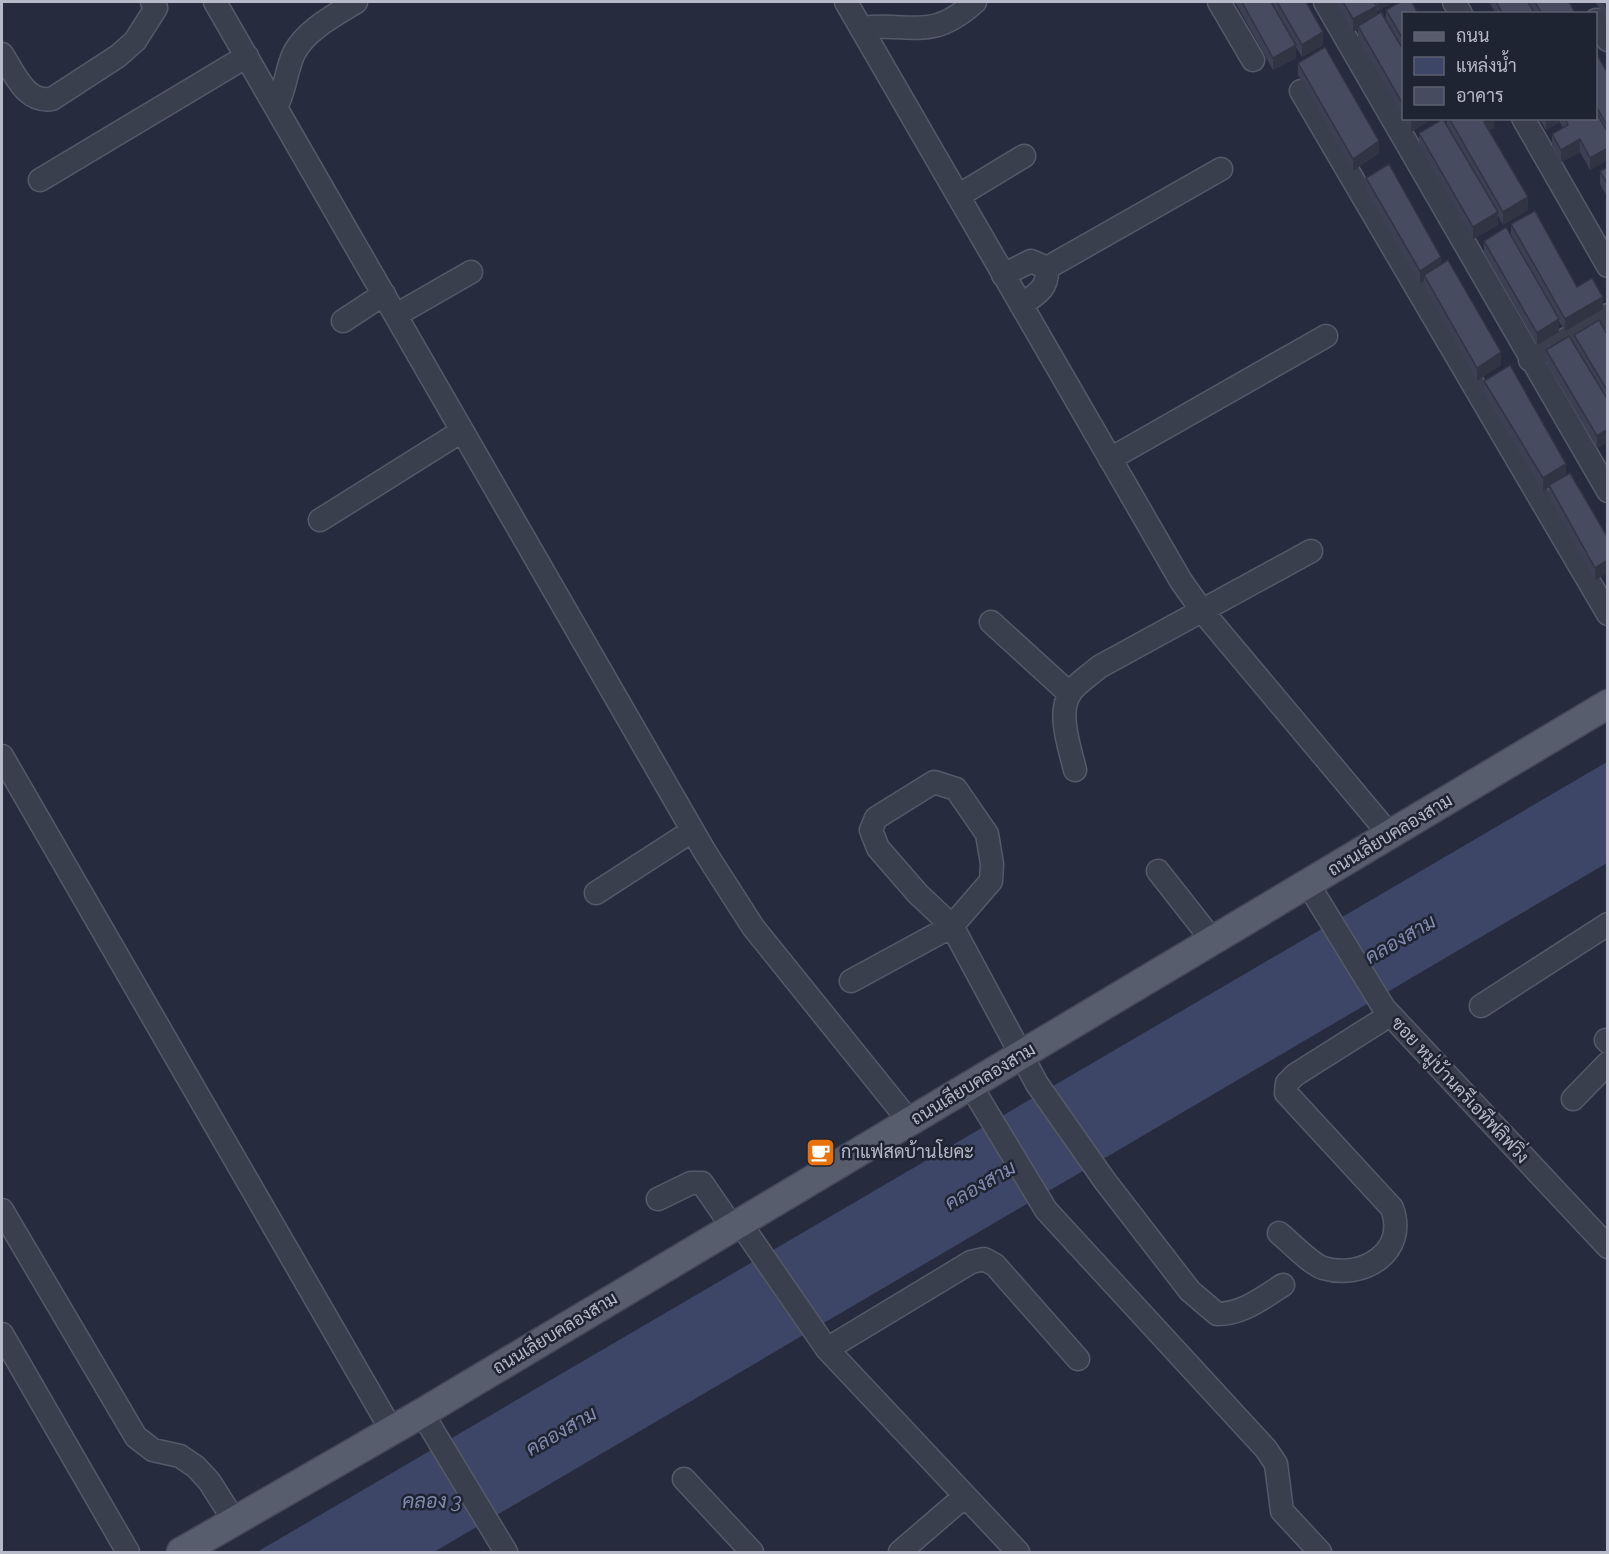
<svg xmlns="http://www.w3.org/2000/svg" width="1609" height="1554" font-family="Raleway,Sarabun,sans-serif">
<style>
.water{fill:#3d4666}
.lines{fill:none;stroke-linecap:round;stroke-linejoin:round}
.minor-casing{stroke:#555a69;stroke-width:25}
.major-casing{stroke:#444857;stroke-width:31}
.minor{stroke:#3a3f4e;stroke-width:22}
.major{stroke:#585d6e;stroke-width:28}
.wall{fill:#3c4053}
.shaded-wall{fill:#313443}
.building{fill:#464b60;stroke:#313443;stroke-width:1.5}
.labels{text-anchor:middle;stroke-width:5;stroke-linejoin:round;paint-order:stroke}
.street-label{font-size:18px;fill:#b7bac9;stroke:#1f2433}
.poi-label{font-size:18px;fill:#b7bac9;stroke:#1f2433;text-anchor:start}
.water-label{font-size:20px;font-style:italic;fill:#808baf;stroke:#1f2433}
</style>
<rect width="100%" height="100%" fill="#262c3e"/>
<!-- water -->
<path class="water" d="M1607,762V863L434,1552H257Z"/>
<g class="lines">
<defs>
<path id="minor" d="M215,2L705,852L753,927L910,1122
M846,2L1181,581L1203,612L1390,835
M1219,2L1253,60
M1325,2L1608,491
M1454,2L1461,14
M1596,20L1608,40
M861,28C914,22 930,42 975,2
M2,54C15,74 25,103 52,99L118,56L135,41L156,8L152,2
M1301,91L1608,614
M276,107C286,88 286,70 294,53C306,30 335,15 356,2
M1523,118L1608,266
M40,180L247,56
M958,196L1024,156
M1047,268L1221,169
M1003,275L1031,261L1047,268C1048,289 1037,294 1021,305
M396,315L471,272
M343,321L384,294
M1530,360L1608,315
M1110,459L1326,336
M320,520L462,431
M991,622L1070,694
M2,756L392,1431
M1075,770C1070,748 1057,714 1070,693C1076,684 1090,675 1099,667L1311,551
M1158,871L1213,941
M1308,884L1384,1008L1608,1247
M596,893L692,831
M851,981L952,926L991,881L992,864L987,834L956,789L934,782L876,818L871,830L878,848L918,894L952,926L1037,1084L1105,1181L1190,1291L1217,1314C1243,1314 1262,1298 1283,1285
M1481,1006L1608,924
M1606,1040L1608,1042
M971,1086L1046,1210L1266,1449L1276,1464L1282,1511L1320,1552
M1573,1099L1608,1063
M658,1199L691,1183H702L733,1228
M2,1210L136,1437L153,1450L180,1456L196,1467L209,1481L235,1522
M740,1223L827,1349L1018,1552
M1279,1233C1290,1242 1311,1264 1323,1268C1363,1280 1408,1252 1392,1208L1286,1093L1287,1083L1295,1075L1390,1015
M2,1334L128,1552
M827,1349L971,1262L984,1259L995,1265L1078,1359
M422,1413L506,1552
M684,1479L752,1552
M900,1552L965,1496"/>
<path id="major" d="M181,1552L422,1413L1608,704"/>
</defs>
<!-- minor casing -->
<use href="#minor" class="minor-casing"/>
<!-- major casing -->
<use href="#major" class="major-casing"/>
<!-- minor -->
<use href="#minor" class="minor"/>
<!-- major -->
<use href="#major" class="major"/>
</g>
<!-- wall -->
<path class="wall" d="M1235,2H1306L1323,45L1302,57L1296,47V58L1273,70Z
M1335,2H1394L1378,11L1377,10V15L1386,20V10L1404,14V118L1358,38V29L1353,32Z
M1489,2H1528L1535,14H1496Z
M1528,2H1569L1576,14H1535Z
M1595,2H1608V18L1606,19Z
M1596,53L1608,74V160L1590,170L1580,152L1561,162L1552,146V134L1563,128L1560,122L1546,130L1539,118H1596Z
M1298,63L1379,153L1353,171L1298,75Z
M1404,118H1433L1411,132Z
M1447,118H1494V128L1489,131L1528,210L1503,225L1498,216V225L1473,239L1419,145V133L1447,127Z
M1608,167V198L1600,184V171Z
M1366,178L1441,264L1501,365L1477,381L1424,287V281L1420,283L1366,191Z
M1511,224L1577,287L1603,309L1565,331L1559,321V332L1537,345L1484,253V241L1511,236Z
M1574,335L1608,336V442L1597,448L1546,362V350L1574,344Z
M1484,381L1566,475L1608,538V573L1595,580L1549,498V487L1543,491L1484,394Z
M1608,447V464L1606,461V448Z"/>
<!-- shaded-wall -->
<path class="shaded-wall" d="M1378,2H1394L1378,11Z
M1377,6V18L1358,26V29L1353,32V19Z
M1608,6V18L1606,19V7Z
M1323,32V45L1302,57V45Z
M1296,45V58L1273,70V58Z
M1412,118H1433L1411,132V119Z
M1489,118H1494V128L1484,134V122Z
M1546,118H1560V122L1546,130Z
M1580,139V152L1561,162V150Z
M1379,141V153L1353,171V159Z
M1608,148V160L1590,170V158Z
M1528,197V210L1503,225V212Z
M1498,212V225L1473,239V227Z
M1441,257V270L1424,275V281L1420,283V271Z
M1603,297V309L1565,331V319Z
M1559,319V332L1537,345V333Z
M1501,352V365L1477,381V368Z
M1608,429V442L1597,448V436Z
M1566,464V476L1543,491V478Z
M1608,560V573L1595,580V568Z"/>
<!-- building -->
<path class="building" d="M1242,2H1271L1296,45L1273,58Z
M1277,2H1306L1323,32L1302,45Z
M1343,2H1374L1377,6L1353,19Z
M1400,2H1412L1418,14H1404V41L1386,10Z
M1496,2H1528L1535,14H1503Z
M1535,2H1569L1576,14H1542Z
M1603,2H1608V6L1606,7Z
M1381,12L1404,51V106L1358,26Z
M1325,47L1379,141L1353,159L1298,63Z
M1596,53L1608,74V127L1596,106Z
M1596,112L1608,133V148L1590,158L1580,139L1561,150L1552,134L1568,125L1565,118H1596Z
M1449,118H1489L1484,122L1528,197L1503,212Z
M1443,119L1498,212L1473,227L1419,133Z
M1389,164L1441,257L1420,271L1366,178Z
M1608,167V185L1600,171Z
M1535,211L1577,287L1592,278L1603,297L1565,319L1511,224Z
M1506,227L1559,319L1537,333L1484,241Z
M1448,260L1501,352L1477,368L1424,275Z
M1599,320L1608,336V392L1574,335Z
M1569,336L1608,400V429L1597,436L1546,350Z
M1510,365L1566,464L1543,478L1484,381Z
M1570,473L1608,538V560L1595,568L1549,485Z"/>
<!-- icons -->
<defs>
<symbol id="cafe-square" viewBox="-11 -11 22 22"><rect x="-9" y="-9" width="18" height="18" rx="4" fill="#e8710a" stroke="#1f2433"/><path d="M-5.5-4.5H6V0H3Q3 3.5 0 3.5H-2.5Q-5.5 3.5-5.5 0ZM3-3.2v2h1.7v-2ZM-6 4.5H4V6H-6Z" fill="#fff"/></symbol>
</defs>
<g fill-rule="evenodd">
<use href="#cafe-square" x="804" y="1136" width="33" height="33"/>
</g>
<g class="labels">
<!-- street labels -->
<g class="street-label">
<text transform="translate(1390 835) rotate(-31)" y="6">ถนนเลียบคลองสาม</text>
<text transform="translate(973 1084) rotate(-31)" y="6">ถนนเลียบคลองสาม</text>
<text transform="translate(1460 1090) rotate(47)" y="6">ซอย หมู่บ้านครีเอทีฟลิฟวิ่ง</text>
<text transform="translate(555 1333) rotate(-31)" y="6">ถนนเลียบคลองสาม</text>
</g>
<!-- poi labels -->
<g class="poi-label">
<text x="841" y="1158">กาแฟสดบ้านโยคะ</text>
</g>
<!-- water labels -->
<g class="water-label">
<text transform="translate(1400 939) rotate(-30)" y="7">คลองสาม</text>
<text transform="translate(980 1185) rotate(-30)" y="7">คลองสาม</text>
<text transform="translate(561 1431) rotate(-30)" y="7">คลองสาม</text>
<text x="432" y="1508">คลอง 3</text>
</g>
</g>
<!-- border -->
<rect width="1609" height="1554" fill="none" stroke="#b7bac9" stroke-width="6"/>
<!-- legend -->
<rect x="1402" y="12" width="195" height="108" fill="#1f2433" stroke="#5c606f" stroke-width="1.5"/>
<rect x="1414" y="32" width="30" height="9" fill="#585d6e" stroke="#5c606f" stroke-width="1.5"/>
<text x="1456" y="42" font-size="18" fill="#b7bac9">ถนน</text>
<rect x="1414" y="57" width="30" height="18" fill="#3d4666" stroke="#5c606f" stroke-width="1.5"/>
<text x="1456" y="72" font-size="18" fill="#b7bac9">แหล่งน้ำ</text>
<rect x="1414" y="87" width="30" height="18" fill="#464b60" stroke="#5c606f" stroke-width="1.5"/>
<text x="1456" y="102" font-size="18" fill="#b7bac9">อาคาร</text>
</svg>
